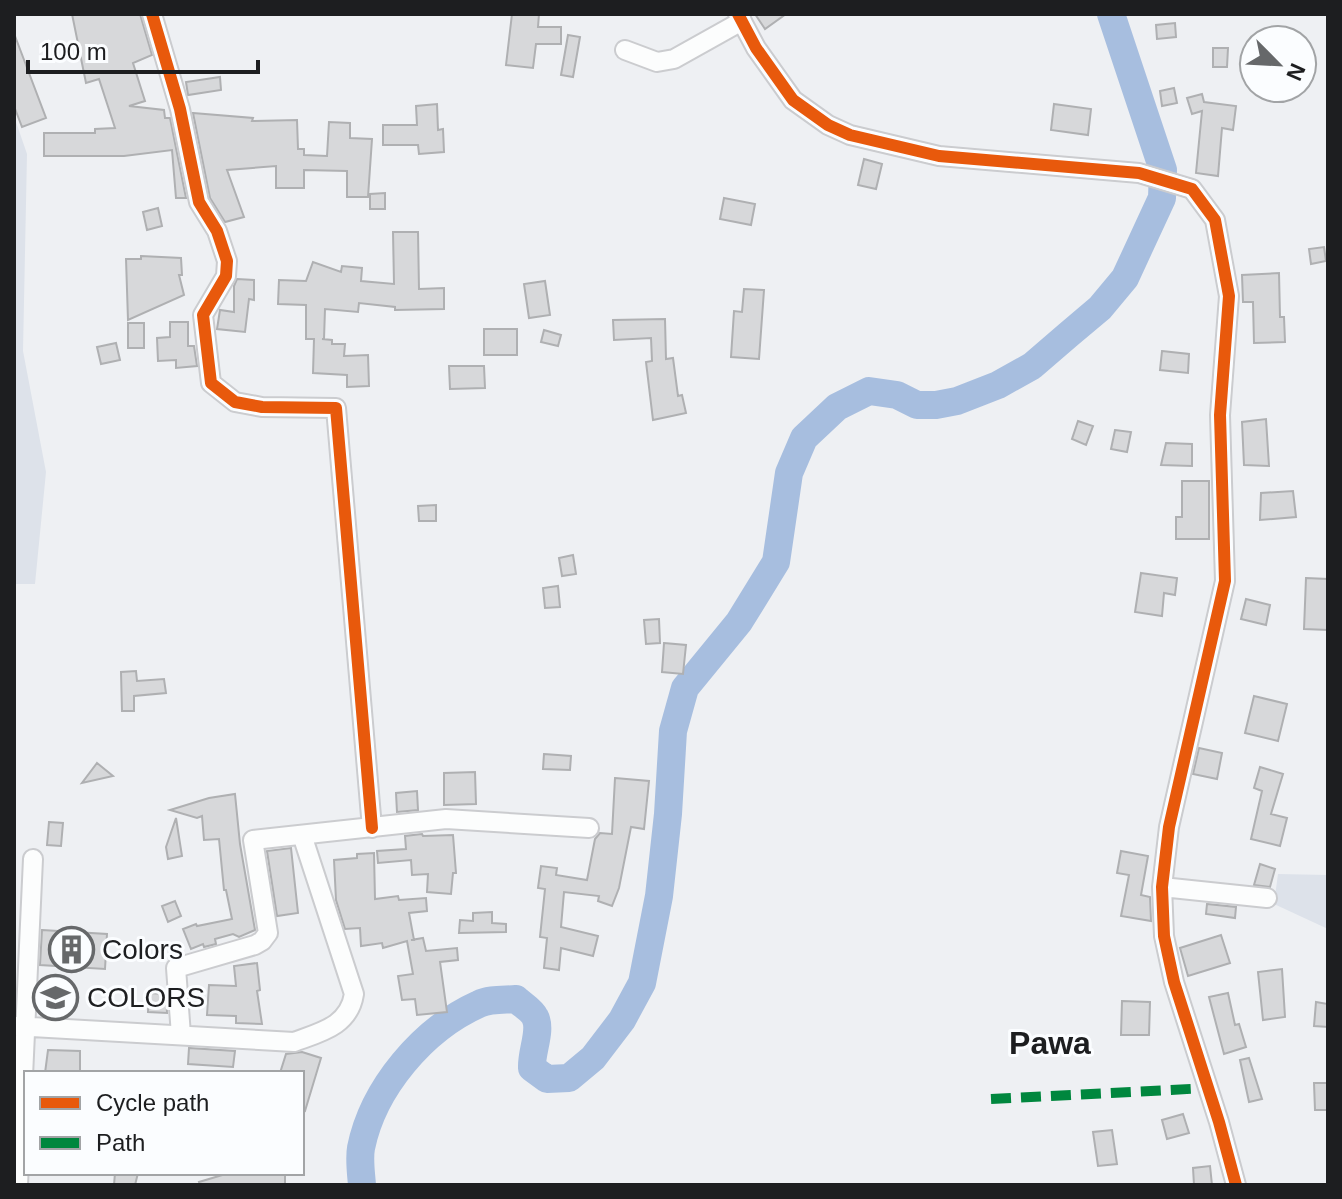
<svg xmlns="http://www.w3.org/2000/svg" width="1342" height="1199" font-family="Arial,sans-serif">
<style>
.built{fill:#dde2ea}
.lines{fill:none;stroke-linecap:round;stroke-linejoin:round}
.river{stroke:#a7bedf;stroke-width:28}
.building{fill:#d7d8da;stroke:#afb0b2;stroke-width:2}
.minor-casing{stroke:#cbcccf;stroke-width:22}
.minor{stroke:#fcfdfd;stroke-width:18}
.quiet{stroke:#00873e;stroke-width:10;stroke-dasharray:20 10;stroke-linecap:butt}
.cycleway-casing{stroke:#fbfdff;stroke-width:17}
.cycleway{stroke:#e8590c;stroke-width:12}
.labels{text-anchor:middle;stroke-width:6;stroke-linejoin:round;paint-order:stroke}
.poi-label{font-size:28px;fill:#1d1e20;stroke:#fbfdff;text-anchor:start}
.quarter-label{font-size:32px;font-weight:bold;fill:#1d1e20;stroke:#fbfdff}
</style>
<rect width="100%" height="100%" fill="#eef0f3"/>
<!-- built -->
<path class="built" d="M14,116L27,154L23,351L46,472L35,584H14Z
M1278,874L1328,875V929L1274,904Z"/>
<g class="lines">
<!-- river -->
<path class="river" d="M362,1185C361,1173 359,1159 361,1148C373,1088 423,1029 479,1004C489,999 504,1000 516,999C521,1004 532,1010 535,1017C542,1030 531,1052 532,1068L547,1079L569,1078L593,1058L622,1020L642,983L659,896L668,814L673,731L685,688L739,622L776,562L789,473L804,438L837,407L869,391L897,395L917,405H936L957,401L998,385L1032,366L1068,335L1100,308L1125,278L1162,198L1163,170L1111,14"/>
</g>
<!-- building -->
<path class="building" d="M72,14H140L152,55L133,63L145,101L129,106L164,110L165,118H170L186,198H176L172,150L124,156H44V133H95V129L115,128L99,79L86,83Z
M512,14H539L538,27H561V44H536L533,68L506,65Z
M755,14H786L765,29Z
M1175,23L1176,37L1157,39L1156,25Z
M568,35L580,37L573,77L561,75Z
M15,36L46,118L22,127L14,106Z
M1213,48H1228L1227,67H1213Z
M220,77L221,90L188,95L186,82Z
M1174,88L1177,103L1162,106L1160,91Z
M1202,94L1204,102L1236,106L1233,130L1222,128L1218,176L1196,173L1202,111L1192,114L1187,98Z
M437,104L438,130L443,129L444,152L419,154L418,145H383V125H417L416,106Z
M1054,104L1091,109L1088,135L1051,130Z
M193,113L253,118L252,121L297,120L298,149H304V155L327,156L329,122L350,123V138L372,139L368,197H347V171L304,170V188H276V166L227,170L244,217L225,222L210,198Z
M864,159L882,164L876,189L858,185Z
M385,193V209H370V194Z
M724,198L755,204L751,225L720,219Z
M158,208L162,226L147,230L143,212Z
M393,232H418L419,289L444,288V309L395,310V307L359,303L358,312L325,309L324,339H322L332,340V344H345L344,356L368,355L369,386L347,387V375L313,373L314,339H306V305L278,304L279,280L306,281L313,262L341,272L342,266L362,268L361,281L394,284Z
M1324,247L1326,261L1311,264L1309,249Z
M141,256L181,258L182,275H179L184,295L128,320L126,259H141Z
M1279,273L1280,317H1284L1285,342L1254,343L1253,302H1243L1242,275Z
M237,279L254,280V300L249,299L245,332L217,329L220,310L234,312V286Z
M545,281L550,315L529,318L524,284Z
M744,289L764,290L759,359L731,357L734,311L742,312Z
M665,319L666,359L673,358L678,396L682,395L686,413L653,420L646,362L652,361L651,338L614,340L613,320Z
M170,322H188V346H194L197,366L176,368V360L158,361L157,338L170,337Z
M128,323H144V348H128Z
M484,329H517V355H484Z
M544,330L561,335L558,346L541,342Z
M116,343L120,360L101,364L97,347Z
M1162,351L1189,354L1188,373L1160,370Z
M449,366H484L485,388L450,389Z
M1266,419L1269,466L1244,465L1242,422Z
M1078,421L1093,426L1086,445L1072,439Z
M1115,430L1131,432L1127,452L1111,449Z
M1166,443L1192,444V466L1161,465Z
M1182,481H1209V539H1176V517H1182Z
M1293,491L1296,517L1260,520L1261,493Z
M436,505V521H419L418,506Z
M573,555L576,574L562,576L559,558Z
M1141,573L1177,578L1175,595L1164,593L1162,616L1135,612Z
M1306,578L1328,579V630L1304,629Z
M558,586L560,607L545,608L543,588Z
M1246,599L1270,605L1266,625L1241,619Z
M659,619L660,643L646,644L644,620Z
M664,643L686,645L683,674L662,672Z
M136,671L137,681L164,679L166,693L134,696V711H122L121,672Z
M1254,696L1287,704L1278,741L1245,733Z
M1199,748L1222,753L1217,779L1193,774Z
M544,754L571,756L570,770L543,769Z
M97,763L113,776L82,783Z
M1260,767L1283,774L1271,814L1287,818L1280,846L1251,839L1262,791L1254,788Z
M475,772L476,804L444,805V773Z
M615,778L649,781L644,829L631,827L619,888L612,906L598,901L599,896L564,892L561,927L598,936L593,956L561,948L559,970L544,968L547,938L540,937L545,889L538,888L541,866L557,868L556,875L587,880L595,839L600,833L612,834Z
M417,791L418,810L397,812L396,793Z
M235,794L240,844L255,930L239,937L233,934L215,939L216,944L204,947L203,944L191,949L183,929L196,924L197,926L232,919L226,890H224L219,839L204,840L202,816L197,818L170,810L209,798Z
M176,818L182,856L168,859L166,847Z
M49,822L63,823L61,846L47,845Z
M422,834L423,836L453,835L456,873H453L451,894L427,892L428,874L412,875L411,860L378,863L377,851L406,849L405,836Z
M291,848L298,913L277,916L267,851Z
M1121,851L1148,856L1141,895L1150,897L1151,921L1121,916L1129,875L1117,873Z
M374,853L375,899L398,896L399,900L426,898L427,911L409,913L414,940H411L423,938L426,951L457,948L458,960L440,962L447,1012L417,1015L415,999L402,1000L398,976L413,974L407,941L383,948L382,943L361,946L360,928L345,929L336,900L334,860L357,858V854Z
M1260,864L1275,869L1270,887L1254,885Z
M175,901L181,916L168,922L162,906Z
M1207,904L1236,907L1235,918L1206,914Z
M492,912V923L506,924V932L459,933L460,920L473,921V913Z
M42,930L107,934L105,969L40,965Z
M1221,935L1230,963L1188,976L1180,948Z
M257,963L260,990L257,991L262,1024L236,1023V1016L207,1015L209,985L236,986L234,966Z
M1282,969L1285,1017L1263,1020L1258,972Z
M149,993L166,994L167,1013L148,1012Z
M1228,993L1235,1025L1239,1024L1246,1047L1224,1054L1209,997Z
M1122,1001L1150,1002L1149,1035H1121Z
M1316,1002L1328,1004V1027L1314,1026Z
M189,1048L235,1051L233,1067L188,1064Z
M48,1050L80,1051V1073H45Z
M302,1052L321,1058L305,1111L302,1110V1073H280L286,1054Z
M1249,1058L1262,1099L1249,1102L1240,1060Z
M1314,1083H1328V1110H1315Z
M1183,1114L1189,1133L1167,1139L1162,1120Z
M1112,1130L1117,1164L1098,1166L1093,1132Z
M1210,1166L1212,1185H1194L1193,1168Z
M115,1173H138L135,1185H114Z
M229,1173H285V1185H200L199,1182Z"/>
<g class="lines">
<defs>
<path id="minor" d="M152,14L180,109L199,202L217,231L227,261L226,276L203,315L211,383L235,402L262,407L336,408L372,828
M738,14L756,48L793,100L828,125L850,135L939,156L1139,173L1192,189L1215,220L1229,296L1220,415L1225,581L1169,827L1162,887L1164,936L1174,982L1219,1122L1236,1185
M625,50L657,62L674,59L742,21
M1162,887L1267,898
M14,1026L294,1042C321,1032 349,1026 354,994L302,835
M181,1035L176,968L255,945L262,941L268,933L253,840L446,819L589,828
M18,1185L33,859"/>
</defs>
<!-- minor casing -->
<use href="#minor" class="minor-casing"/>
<!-- minor -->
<use href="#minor" class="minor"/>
<!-- quiet -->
<path class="quiet" d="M991,1099L1208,1088"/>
<defs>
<path id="cycleway" d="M152,14L180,109L199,202L217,231L227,261L226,276L203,315L211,383L235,402L262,407L336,408L372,828
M738,14L756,48L793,100L828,125L850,135L939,156L1139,173L1192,189L1215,220L1229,296L1220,415L1225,581L1169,827L1162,887L1164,936L1174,982L1219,1122L1236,1185"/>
</defs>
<!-- cycleway casing -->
<use href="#cycleway" class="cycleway-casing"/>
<!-- cycleway -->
<use href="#cycleway" class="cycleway"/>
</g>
<!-- icons -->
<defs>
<symbol id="building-ring" viewBox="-11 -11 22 22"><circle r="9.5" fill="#fbfdff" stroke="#66686a" stroke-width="1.5"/><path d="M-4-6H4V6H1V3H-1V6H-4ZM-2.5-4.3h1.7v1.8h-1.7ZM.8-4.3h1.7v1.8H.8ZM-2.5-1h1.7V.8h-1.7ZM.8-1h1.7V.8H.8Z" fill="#66686a"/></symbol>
<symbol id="school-ring" viewBox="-11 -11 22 22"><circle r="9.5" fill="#fbfdff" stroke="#66686a" stroke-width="1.5"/><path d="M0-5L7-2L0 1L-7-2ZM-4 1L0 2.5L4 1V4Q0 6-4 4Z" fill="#66686a"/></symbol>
</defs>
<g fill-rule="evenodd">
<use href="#building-ring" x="46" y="924" width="51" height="51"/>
<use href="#school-ring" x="30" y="972" width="51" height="51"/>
</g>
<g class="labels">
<!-- poi labels -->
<g class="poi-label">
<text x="102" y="959">Colors</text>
<text x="87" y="1007">COLORS</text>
</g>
<!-- quarter labels -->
<g class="quarter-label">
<text x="1050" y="1054">Pawa</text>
</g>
</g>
<!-- border -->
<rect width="1342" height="1199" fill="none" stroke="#1d1e20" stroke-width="32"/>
<!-- legend -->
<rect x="24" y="1071" width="280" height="104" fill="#fbfdff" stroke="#a2a4a6" stroke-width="2"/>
<rect x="40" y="1097" width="40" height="12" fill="#e8590c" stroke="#a2a4a6" stroke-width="2"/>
<text x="96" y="1111" font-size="24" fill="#1d1e20">Cycle path</text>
<rect x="40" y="1137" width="40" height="12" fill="#00873e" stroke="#a2a4a6" stroke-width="2"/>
<text x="96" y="1151" font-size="24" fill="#1d1e20">Path</text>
<!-- north arrow -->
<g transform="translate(1278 64) rotate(114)"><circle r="38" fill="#fbfdff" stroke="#a2a4a6" stroke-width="2"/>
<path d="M0-6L14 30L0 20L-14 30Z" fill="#66686a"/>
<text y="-12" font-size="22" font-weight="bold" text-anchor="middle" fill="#1d1e20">N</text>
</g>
<!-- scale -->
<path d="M28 60v12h230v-12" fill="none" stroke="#1d1e20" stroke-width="4"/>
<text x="40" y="60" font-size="24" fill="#1d1e20" stroke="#fbfdff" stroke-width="6" paint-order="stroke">100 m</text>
</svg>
